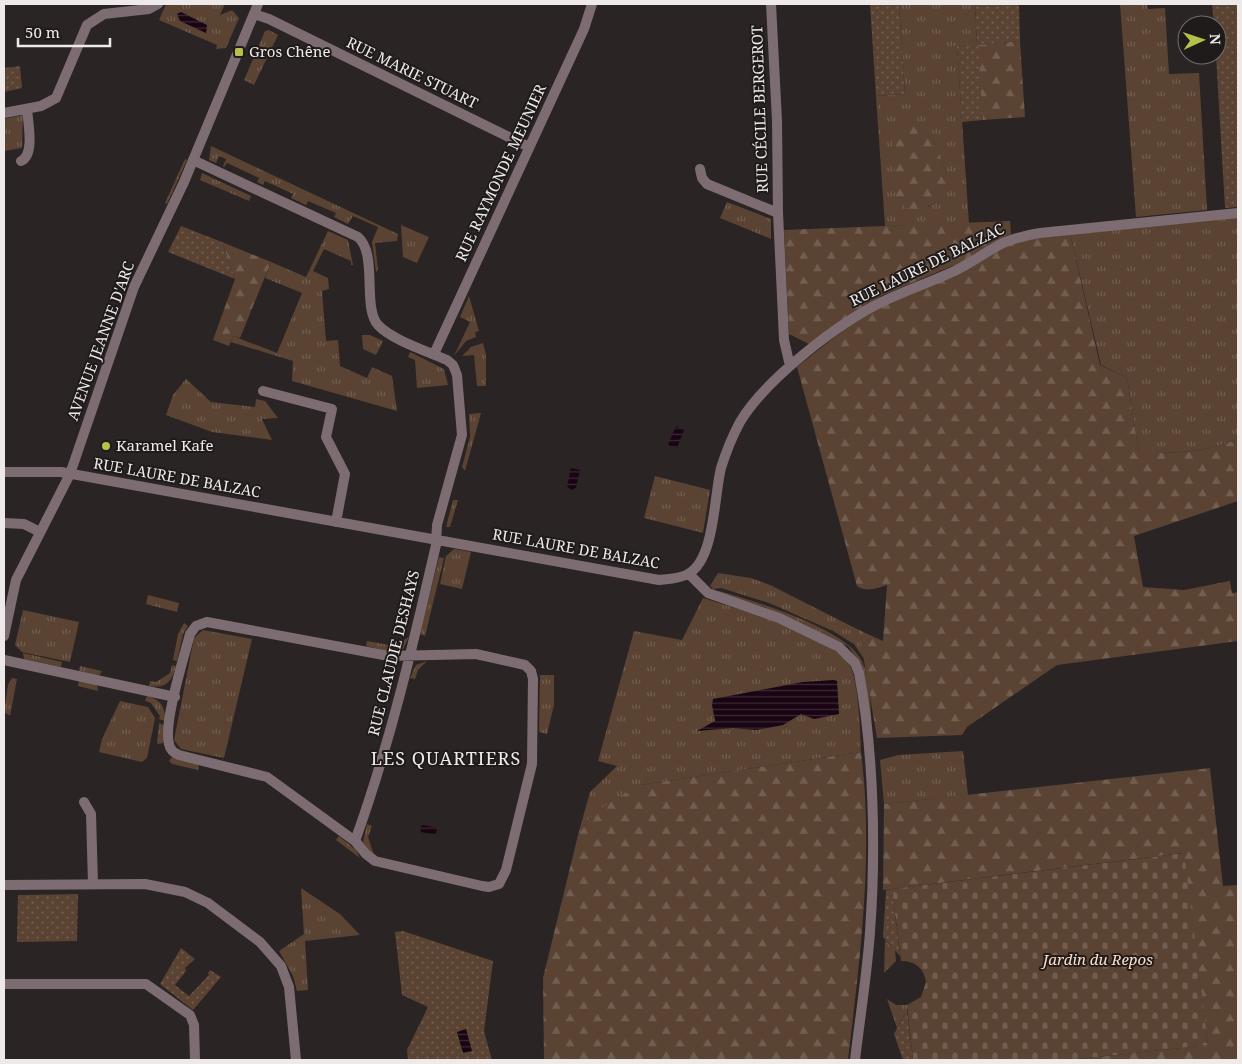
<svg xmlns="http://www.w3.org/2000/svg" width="1242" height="1064" font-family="'Noto Serif',serif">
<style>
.grass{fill:url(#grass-tufts);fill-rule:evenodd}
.forest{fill:url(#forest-firs)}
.cemetery{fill:url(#cemetery-stones)}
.garden{fill:url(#garden-dots)}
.water{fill:url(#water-rules)}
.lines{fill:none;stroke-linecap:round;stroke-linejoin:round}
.minor{stroke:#7d6d72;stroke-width:10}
.tertiary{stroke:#7d6d72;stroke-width:10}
.poi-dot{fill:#b6c148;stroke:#201b1b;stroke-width:2}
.labels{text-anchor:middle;stroke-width:4;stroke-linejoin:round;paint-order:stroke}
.poi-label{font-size:15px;fill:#eeeaea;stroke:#201b1b;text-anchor:start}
.street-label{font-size:15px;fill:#eeeaea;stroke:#201b1b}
.park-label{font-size:15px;font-style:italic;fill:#feddc7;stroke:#201b1b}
.quarter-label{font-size:18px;letter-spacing:1px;fill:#eeeaea;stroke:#201b1b}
</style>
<defs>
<pattern id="grass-tufts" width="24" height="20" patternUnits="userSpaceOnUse" patternTransform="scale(1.25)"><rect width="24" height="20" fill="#5a4332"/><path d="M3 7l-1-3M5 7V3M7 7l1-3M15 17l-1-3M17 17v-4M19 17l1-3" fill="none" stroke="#725e50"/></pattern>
<pattern id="forest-firs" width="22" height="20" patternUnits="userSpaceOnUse" patternTransform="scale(1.25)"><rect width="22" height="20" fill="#5a4332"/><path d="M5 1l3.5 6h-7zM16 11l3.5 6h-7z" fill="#725e50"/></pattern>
<pattern id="cemetery-stones" width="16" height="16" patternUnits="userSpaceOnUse" patternTransform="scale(1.25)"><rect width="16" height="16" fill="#5a4332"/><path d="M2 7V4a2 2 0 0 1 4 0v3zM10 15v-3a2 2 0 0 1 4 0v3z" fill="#725e50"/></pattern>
<pattern id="garden-dots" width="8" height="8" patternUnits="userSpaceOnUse" patternTransform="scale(1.25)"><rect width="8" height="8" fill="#5a4332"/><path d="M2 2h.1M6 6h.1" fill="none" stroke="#725e50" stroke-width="1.8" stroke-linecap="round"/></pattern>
<pattern id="water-rules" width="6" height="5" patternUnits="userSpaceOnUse" patternTransform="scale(1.25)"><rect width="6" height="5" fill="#190413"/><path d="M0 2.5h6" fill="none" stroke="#3b2936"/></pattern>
</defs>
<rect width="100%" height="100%" fill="#2a2424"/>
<!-- grass -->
<path class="grass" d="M166,4H225L220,15L232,10L239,18L226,48L216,49L217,45L159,20Z
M899,4H975L977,45L957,46L969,224L885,226L876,96L905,94ZM933,139C942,164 959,189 929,207L896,198V164L894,153Z
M1120,4H1147L1148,9L1165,8L1169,74L1199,73L1207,210L1136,217Z
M269,30L278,35L254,85L244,80L265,31Z
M23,115L22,148L4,151V119Z
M211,146L398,234L397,241L375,243L378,270L376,272L372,242L378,227L353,216L348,224L334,217L336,213L308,201L306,205L291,198L293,194L265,181L263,185L257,182L259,178L227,163L224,167L223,166L226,159L219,156L216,163L209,160Z
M202,173L251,196L249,201L200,180Z
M727,202L771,219V239L720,218Z
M1238,215V439C1204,453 1176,453 1139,453L1127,378L1101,365L1070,233Z
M401,225L429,237L417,263L403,257Z
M328,231L348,240L353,265H351V261L324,249L313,271L328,278L329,289L322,291L326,341L338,340L340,366L367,378L372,367L392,376L397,411L292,381L293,361L231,342L233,336L277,353L302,293L265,278L271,262L306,277Z
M469,296L479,331L475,332L476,337L466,341L454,356L470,322L460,317Z
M362,335H370L383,341L376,355L363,349Z
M483,343L486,355V386H477L474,355L462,356L471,347Z
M410,352L444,369L448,385L417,388L415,360L408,357Z
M186,379L211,402L255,407L256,399L265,401L278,418L262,419L272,440L212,432L166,415L173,395Z
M481,413L465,471L462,467L470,437L469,414Z
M655,476L710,490L703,533L644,518Z
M453,500H458L450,527H446Z
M454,549L471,552L462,589L440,584L446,556Z
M439,557L444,558L425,636L420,634Z
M718,573L751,578L770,585L859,630L866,662L854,644L833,631L769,603L721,588L713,589L710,586Z
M719,591C754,601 846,628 862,661C872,683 870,714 873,738L861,664L848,646L764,607L716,592Z
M148,595L179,603L177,612L146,604Z
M703,598C733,607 836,638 850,665C859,685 860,730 861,752L640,785L590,818L578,835L590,792L617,766L598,761L634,631L682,640Z
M23,610L79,622L70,662L22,652L15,645Z
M184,623L188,626L183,634L177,661L173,660L178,634Z
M203,630L252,639L224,758L181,749L174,740L194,638Z
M409,637L403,649L392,651L393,646Z
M367,641L389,645L388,651L366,646Z
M23,653L62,662L61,667L24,659Z
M427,661L418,670L415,679L410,678L416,665Z
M172,665L176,666C172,681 166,689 149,686L150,681L156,682L170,673Z
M80,666L102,671L99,676L79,671Z
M540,675H554V705L547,734L539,732Z
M12,678L17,679L10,716L4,712L8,685Z
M79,681L97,685L98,691L78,686Z
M147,696C160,699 166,707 165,721L159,719L160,716L151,703L145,701Z
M120,701L148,707L155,718L147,758L142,762L99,752L102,739Z
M159,723L164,725L163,743L157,744Z
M963,751L968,795L884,804L880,760L898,755Z
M172,757L199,765L198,770L172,764L169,761Z
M367,824L372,826L368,837L374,855L371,853L363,842Z
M339,836L356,850L360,858L336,840Z
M301,888L340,914L360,935L305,941L308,990L297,991L293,976L279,951L304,934Z
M885,940L895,950L896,961L884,973Z
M887,999L896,1005H907V1010L897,1028Z"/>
<!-- forest -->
<path class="forest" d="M1020,41L1025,117L983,120L977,45Z
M909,124C915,125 922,126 927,130C934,137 950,178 947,187C942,208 906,219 896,198L893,142L896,133Z
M1010,221L1011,234L989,245L964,261L881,296L826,332L811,345L789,334L784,230Z
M1070,233L1100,365L1127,378L1139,453C1176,453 1204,453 1238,439V501L1134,536L1143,587L1184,590L1230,581L1232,593L1238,592V641L1057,665L967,727L962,735L877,738L859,630L883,641L887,585C877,588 867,593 857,586L797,367L856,320L1009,243Z
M222,242L271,262L240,338L233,336L229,346L213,340L235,279Z
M861,752C874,854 860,958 848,1060H544L543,978L578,835L590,818L603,807L640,785Z
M1210,768L1223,886L1238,885V1060H1070L1208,1045L1183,853L883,890L884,804Z"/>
<!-- cemetery -->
<path class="cemetery" d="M1184,853L1208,1045L1070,1060H913L907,1005L921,997L926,982C924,968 915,961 901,961L892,889Z"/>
<!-- garden -->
<path class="garden" d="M870,4H899L905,94L876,96Z
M975,4H1019L1020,41L978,45L983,120L962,122L957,46L977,44Z
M1212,4H1238V207L1225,208L1216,55L1217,25H1214Z
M20,66L22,88L4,92V68Z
M185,159L187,160L167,204L165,203Z
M181,226L222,242L235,279L168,252Z
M892,889L900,956L883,937L886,890Z
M78,894L77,941L17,942L18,895Z
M403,931L493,961L484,1031L492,1060H408L407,1050L428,1007L402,995L395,932Z
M181,948L195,959L185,968L186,971L175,985L189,996L209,975L208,973L210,970L221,977L193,1010L160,984Z
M907,1010L913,1060H903L894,1034Z"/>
<!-- water -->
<path class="water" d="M181,12L207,25L206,33L180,21L177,14Z
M676,426L684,430L677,448L668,445Z
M571,468L580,470L576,488L571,490L567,486Z
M834,680L837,681L839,714L814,719L801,714L783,725L756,730L733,728L697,731L715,721L712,705L713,699L803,682Z
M423,825L437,828L436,835L421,832L420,827Z
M466,1029L472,1051L463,1053L457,1032Z"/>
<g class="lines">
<!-- minor -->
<path class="minor" d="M771,4L777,121L778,213L782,296L784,340L790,366
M254,14L269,19L529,147
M4,113L41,106L56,98L87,25L104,14L149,9L158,4
M193,160L358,237C378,254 362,307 378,325C392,340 427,351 447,360L453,365L457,375L462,435L437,525L436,545C413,645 390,744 355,841
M21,161C35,155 28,123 27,109
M700,169L702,178L707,184L778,213
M434,354L584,29L592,4
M263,391L332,409L326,437L345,474L336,522
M4,472H61L659,580C668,579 679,579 688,574C715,560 714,495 721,468C726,452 732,437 740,422C765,380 839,322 884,301C905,291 928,283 950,273C969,265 985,252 1003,243C1015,238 1027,235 1040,233L1238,213
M4,523L24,524L40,532
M689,574L708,593L779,618L839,647L855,663L859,673C874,752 876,852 870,932C867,975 860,1017 855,1060
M207,622L389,656L476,654L525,665L531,671L533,679L532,764L506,870L499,884L489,887L482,886L375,861L366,854L355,841L267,777L179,755C174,753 170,750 169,744C163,724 184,657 190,634L196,626Z
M4,660L175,697
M84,802L91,814L93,884
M4,885L145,884L185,892L208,903L260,942L281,966L289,987L296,1060
M4,984H146L190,1015L194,1025L195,1060"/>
<!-- tertiary -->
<path class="tertiary" d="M4,636L16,580L70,474L134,287L184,182L258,4"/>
</g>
<!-- markers -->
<g class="poi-dot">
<rect x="234" y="47" width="10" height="10" rx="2.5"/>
<circle cx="106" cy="446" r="5"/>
</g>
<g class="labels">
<!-- poi labels -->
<g class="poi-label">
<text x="249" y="57">Gros Chêne</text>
<text x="116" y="451">Karamel Kafe</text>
</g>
<!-- street labels -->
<g class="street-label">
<text transform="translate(412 73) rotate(26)" y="5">RUE MARIE STUART</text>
<text transform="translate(760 109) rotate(-92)" y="5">RUE CÉCILE BERGEROT</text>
<text transform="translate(501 173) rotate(-65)" y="5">RUE RAYMONDE MEUNIER</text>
<text transform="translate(927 265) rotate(-26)" y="5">RUE LAURE DE BALZAC</text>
<text transform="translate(101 341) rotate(-70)" y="5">AVENUE JEANNE D'ARC</text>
<text transform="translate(177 478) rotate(10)" y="5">RUE LAURE DE BALZAC</text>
<text transform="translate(576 549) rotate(10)" y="5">RUE LAURE DE BALZAC</text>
<text transform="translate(394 653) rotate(-76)" y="5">RUE CLAUDIE DESHAYS</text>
</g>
<!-- park labels -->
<g class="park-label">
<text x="1098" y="965">Jardin du Repos</text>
</g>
<!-- quarter labels -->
<g class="quarter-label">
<text x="446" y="765">LES QUARTIERS</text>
</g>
</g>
<!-- border -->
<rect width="1242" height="1064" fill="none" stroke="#eeeaea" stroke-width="10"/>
<!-- north arrow -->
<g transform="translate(1202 40) rotate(87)"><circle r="24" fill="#201b1b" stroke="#726e6e"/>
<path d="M0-4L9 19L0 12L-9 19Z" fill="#b6c148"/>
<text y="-8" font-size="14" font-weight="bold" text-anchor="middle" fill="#eeeaea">N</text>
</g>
<!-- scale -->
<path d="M18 38v8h92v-8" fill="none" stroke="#eeeaea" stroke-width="2.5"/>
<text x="25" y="38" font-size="15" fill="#eeeaea" stroke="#201b1b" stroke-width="4" paint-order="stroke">50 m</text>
</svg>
